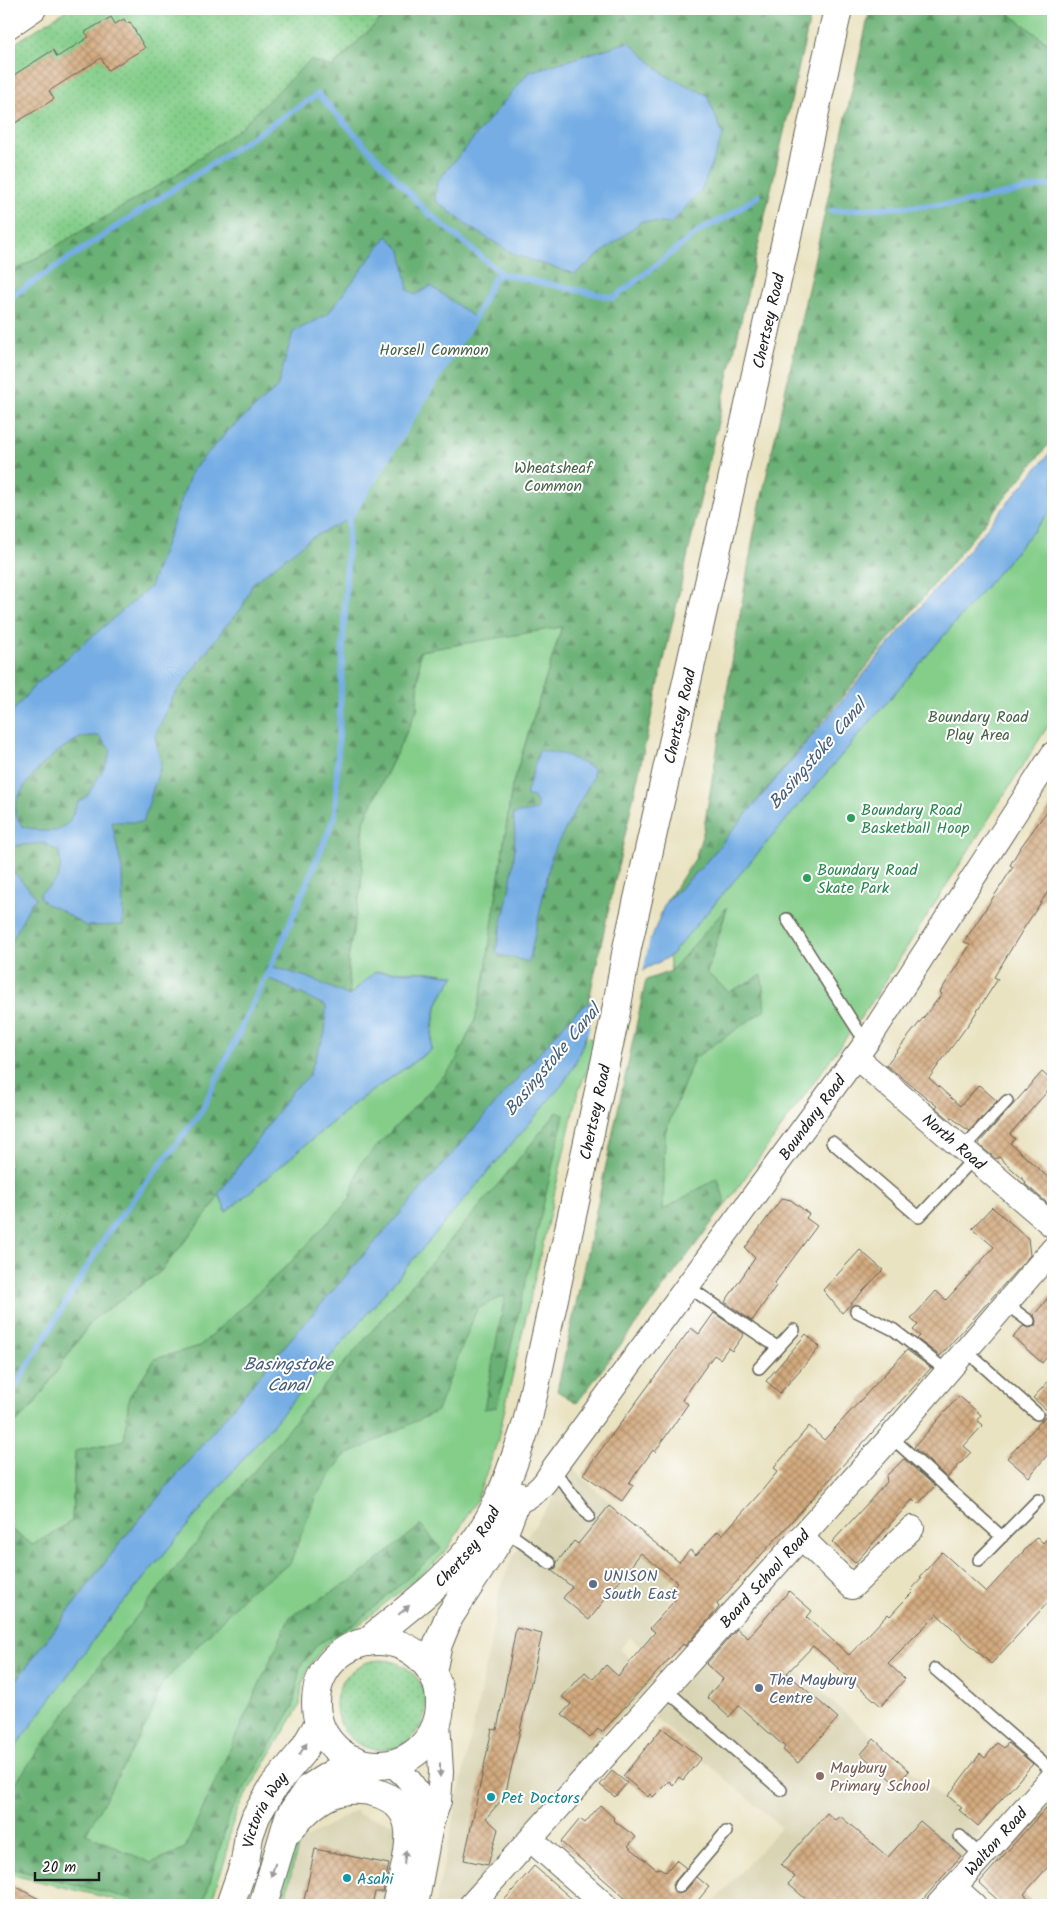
<svg xmlns="http://www.w3.org/2000/svg" width="1062" height="1914" font-family="Kalam,sans-serif">
<style>
.built{fill:#d9d4b4}
.green{fill:#84ce8a;stroke:#507553}
.forest{fill:url(#forest-firs);stroke:#446649}
.garden{fill:url(#garden-dots);stroke:#507553}
.water{fill:#75ade4;stroke:#486480;fill-rule:evenodd}
.pier{fill:#eae3c2}
.lines{fill:none;stroke-linecap:round;stroke-linejoin:round}
.stream{stroke:#75ade4;stroke-width:6}
.building{fill:url(#building-cross-hatch)}
.lane-casing{stroke:#646256;stroke-width:14}
.street-casing{stroke:#646256;stroke-width:26}
.primary-casing{stroke:#646256;stroke-width:30}
.lane{stroke:#fff;stroke-width:11}
.street{stroke:#fff;stroke-width:24}
.primary{stroke:#fff;stroke-width:28}
.oneway{fill:#999}
.leisure-dot{fill:#2e9e5b;stroke:#fff;stroke-width:2}
.service-dot{fill:#5c6f8a;stroke:#fff;stroke-width:2}
.education-dot{fill:#8d6e63;stroke:#fff;stroke-width:2}
.culture-dot{fill:#0f9aa8;stroke:#fff;stroke-width:2}
.labels{text-anchor:middle;stroke-width:4;stroke-linejoin:round;paint-order:stroke}
.street-label{font-size:16px;fill:#1c1c1c;stroke:#fff}
.park-label{font-size:16px;fill:#466348;stroke:#fff}
.leisure-label{font-size:16px;fill:#27864d;stroke:#fff;text-anchor:start}
.service-label{font-size:16px;fill:#4e5e75;stroke:#fff;text-anchor:start}
.education-label{font-size:16px;fill:#785e54;stroke:#fff;text-anchor:start}
.culture-label{font-size:16px;fill:#0d838f;stroke:#fff;text-anchor:start}
.water-label{font-size:18px;font-style:italic;fill:#445d76;stroke:#fff}
</style>
<defs>
<pattern id="forest-firs" width="22" height="20" patternUnits="userSpaceOnUse" patternTransform="scale(1.25)"><rect width="22" height="20" fill="#6bb176"/><path d="M5 1l3.5 6h-7zM16 11l3.5 6h-7z" fill="#578f60"/></pattern>
<pattern id="garden-dots" width="8" height="8" patternUnits="userSpaceOnUse" patternTransform="scale(1.25)"><rect width="8" height="8" fill="#84ce8a"/><path d="M2 2h.1M6 6h.1" fill="none" stroke="#71b076" stroke-width="1.8" stroke-linecap="round"/></pattern>
<pattern id="building-cross-hatch" width="8" height="8" patternUnits="userSpaceOnUse" patternTransform="scale(1.25)"><rect width="8" height="8" fill="#d3aa7f"/><path d="M0 0l8 8M0 8l8-8" fill="none" stroke="#aa8a67"/></pattern>
</defs>
<rect width="100%" height="100%" fill="#fff"/>
<filter id="ink" filterUnits="userSpaceOnUse"><feTurbulence type="fractalNoise" baseFrequency=".02" numOctaves="2"/><feDisplacementMap in="SourceGraphic" scale="10" xChannelSelector="R" yChannelSelector="G"/><feConvolveMatrix kernelMatrix="1 2 1 2 8 2 1 2 1" color-interpolation-filters="sRGB"/></filter>
<filter id="wash" filterUnits="userSpaceOnUse"><feTurbulence type="fractalNoise" baseFrequency=".0096" numOctaves="4" result="noise"/><feDisplacementMap in="SourceGraphic" scale="20" xChannelSelector="R" yChannelSelector="G"/><feGaussianBlur stdDeviation="1.12" result="paint"/><feColorMatrix in="noise" values="0 0 0 0 0 0 0 0 0 0 0 0 0 0 0 0 0 1.4 0 .05"/><feComposite in="paint" operator="in"/></filter>
<g filter="url(#wash)">
<rect width="100%" height="100%" fill="#eae3c2"/>
<!-- built -->
<path class="built" d="M573,1470L685,1567L662,1592L670,1601L649,1626L651,1633L641,1647L630,1637L620,1649L653,1682L596,1741L531,1823L460,1905H435L490,1647L500,1589L513,1557Z
M739,1620L982,1833L919,1905H711L781,1827L653,1716Z
M356,1810L358,1814L399,1825L386,1905H283L299,1843Z"/>
<!-- green -->
<path class="green" d="M1009,9H1053V45L1045,41L1010,15Z
M1053,508V718L874,999L726,1204L717,1178L663,1211L665,1133L694,1058L765,1009L729,992L707,973L727,909L671,971L669,957Z
M562,626L512,786L485,976L475,1020L454,1065L361,1164L350,1199L291,1262L200,1346L155,1359L129,1397L125,1440L75,1452L72,1521L33,1545L9,1528V1430L33,1406L92,1320L160,1272L213,1206L219,1193L226,1212L356,1102L431,1050C434,1014 432,1007 454,977L349,996L348,959L361,887L364,821L417,710L420,651Z
M586,1036L598,1043L577,1095L497,1443L477,1499L447,1550L435,1563L355,1628L343,1634L324,1646L311,1664L302,1684L300,1705L238,1808L230,1831L226,1857L210,1905H125L113,1899L9,1874V1756L100,1631L227,1478L562,1085L574,1066Z
M301,1829L304,1839L299,1843L283,1905H274L292,1850Z"/>
<!-- forest -->
<path class="forest" d="M390,9H812C737,340 660,671 588,1004L578,1010L276,1356L120,1543L9,1690V1528L33,1545L72,1521L75,1451L124,1440L129,1397L155,1359L200,1346L291,1262L350,1199L360,1164L454,1065L475,1020L485,976L512,786L562,627L420,651L417,710L364,821L361,887L348,959L349,995L375,972H428L455,976C432,1007 434,1013 431,1050L356,1102L226,1212L219,1194L213,1206L160,1272L92,1320L33,1406L9,1430V274L174,176L240,128L310,60L333,67Z
M870,9H1009L1011,15L1045,41L1053,45V439L740,822L701,868L665,903L695,859L703,833L754,532Z
M727,907L707,973L729,992L762,975L765,1010L694,1058L665,1133L663,1210L717,1178L726,1204L577,1403L557,1391L646,980L671,971Z
M557,1112L564,1115L497,1407L484,1409L505,1295L477,1309L437,1411L343,1457L316,1496L290,1564L250,1590L162,1684L149,1720L86,1834L151,1863L185,1848L290,1617L360,1575L421,1525L441,1549L356,1623L318,1644L300,1667L293,1707L231,1811L203,1905H143L132,1899L9,1868V1792L116,1642L301,1413L491,1193Z"/>
<!-- garden -->
<path class="garden" d="M68,9H390L332,67L310,60L240,128L174,176L9,274V47Z
M336 1705a45 45 0 1 1 90 0a45 45 0 1 1-90 0Z"/>
<!-- water -->
<path class="water" d="M629,42L665,75L707,95L723,135L702,189L671,224L642,221L575,274L515,255L468,226L435,200L437,182L529,72Z
M387,236L401,250L408,290L415,295L431,286L475,318L349,519L311,538L253,583L242,608L224,628L173,697L155,736L161,764L143,822H112L122,870L123,925L86,926L55,907L46,904L40,898V893C59,881 63,874 59,852L44,843L9,846V716L34,686L150,587L192,470L228,431L277,388L293,332L327,315ZM99,736L111,750L106,765L87,796L78,802L69,822L57,831H39L22,826C20,822 16,817 15,813C13,786 60,745 83,737C88,736 94,736 99,736Z
M1053,449V508L669,957L645,969L586,1036L574,1066L562,1085L227,1478L100,1631L9,1756V1690L120,1543L276,1356L563,1026L578,1010L600,996L652,937L665,903L701,868Z
M539,750L566,755L593,768V777L552,854L529,962L497,954L496,950C505,905 520,860 513,814L537,810V802L534,798L526,795Z
M9,866C15,876 34,892 36,899L31,903L9,946Z
M271,966L312,979L349,996L375,972H428L455,976C432,1007 434,1013 431,1050L356,1102L226,1212L219,1193L293,1090L308,1077L325,1033L326,1006L266,977Z"/>
<!-- pier -->
<path class="pier" d="M652,929L642,976L588,1037L585,1046L596,996L650,935Z"/>
<g class="lines">
<!-- stream -->
<path class="stream" d="M832,211L957,204L1053,184
M9,298L318,94L426,211L502,274L614,298L702,229L727,217L758,196
M9,1397L109,1231L201,1112L279,949L335,816L349,519L475,318L494,278L502,274"/>
</g>
<g id="blocks">
<!-- building -->
<path class="building" d="M111,17L115,24L124,19L126,23L130,22L145,48L108,70L101,58L49,91L54,99L9,127V78L53,50L57,57L89,37L85,32Z
M1053,803V884L1024,928L994,977L998,979L970,1022L929,1078L960,1106L979,1085L997,1101L969,1131L951,1117L949,1119L936,1108L937,1106L886,1065L942,994L940,992L970,945L964,942L1013,867L1010,865L1020,848Z
M1042,1072L1053,1082V1085L1010,1134L1015,1139L1010,1143L1053,1182V1208L1025,1184L1026,1182L999,1157L996,1159L978,1144Z
M782,1198L791,1200L809,1214L806,1218L817,1226L774,1284L776,1286L752,1321L725,1302L755,1258L745,1248Z
M992,1207L1028,1238L1030,1255L940,1356L917,1339L920,1336L913,1330L918,1325L911,1319L936,1291L946,1300L994,1247L972,1228Z
M860,1250L883,1270L842,1313L823,1290Z
M1053,1292V1349L1042,1363L1013,1337L1023,1326L1029,1328L1035,1326L1036,1321L1034,1315Z
M714,1313L744,1334L732,1351L728,1348L720,1359L714,1355L682,1400L688,1404L655,1452L653,1450L629,1483L633,1485L622,1501L583,1474L691,1328L699,1334Z
M806,1334L820,1347L780,1393L766,1381Z
M907,1350L931,1368L732,1587L717,1604L719,1607L717,1610L685,1646L683,1644L602,1732L598,1729L590,1738L562,1714L571,1704L562,1697L585,1672L593,1679L606,1665L618,1676L655,1632L650,1628L676,1599L668,1592L677,1582L641,1553L589,1620L563,1598L572,1587L551,1570L556,1568L557,1562L574,1541L578,1544L609,1506L679,1562L690,1550L696,1555L718,1531L722,1535L759,1494L778,1471L774,1468L809,1426L824,1440Z
M1053,1376V1448L1029,1477L1007,1458L1043,1419L1048,1411L1033,1398Z
M959,1396L981,1415L977,1420L983,1425L964,1446L971,1452L947,1478L914,1447Z
M904,1459L935,1486L918,1504L913,1499L855,1563L832,1542L887,1482L886,1476Z
M1053,1532V1597L991,1664L937,1614L888,1663L905,1679L881,1706L813,1646L787,1673L838,1718L798,1763L783,1750L785,1747L739,1706L729,1717L707,1697L723,1679L706,1664L737,1629L748,1638L789,1591L812,1611L807,1617L849,1655L888,1614L890,1616L901,1604L913,1592L911,1590L922,1578L920,1577L942,1552L986,1592L1037,1537L1043,1543Z
M516,1628L542,1634L505,1796L486,1818L498,1829L488,1865L464,1860L492,1729L497,1730Z
M662,1728L701,1758L683,1780L679,1777L673,1785L669,1781L653,1797L650,1794L648,1797L623,1776Z
M874,1739L909,1771L897,1785L861,1754Z
M997,1743L1004,1748L1008,1743L1033,1764L978,1826L959,1810L962,1808L948,1796L980,1754L985,1758Z
M612,1771L627,1783L615,1797L600,1785Z
M1053,1800V1861L1024,1894L1037,1905H1003L979,1883Z
M600,1805L614,1818L613,1820L636,1837L628,1846L656,1869L660,1868L666,1872L676,1860L686,1868L672,1885L675,1893L684,1892L697,1877L709,1887L694,1905H633L561,1842L580,1819L585,1823Z
M827,1813L835,1820L840,1816L888,1857L920,1821L961,1856L918,1905H813L788,1884L795,1877L781,1865Z
M315,1849L389,1864L383,1892H375L372,1905H303Z
M534,1866L579,1905H500Z
M9,1883L50,1905H9Z"/>
</g>
</g>
<g filter="url(#ink)">
<use href="#blocks" fill-opacity="0" stroke="#646256" stroke-width="1"/>
<g class="lines">
<defs>
<path id="lane" d="M787,919L859,1032L869,1039
M832,1142L919,1217L975,1157
M964,1147L1007,1101
M687,1286L777,1347
M1006,1304L1029,1321
M856,1311L894,1330L948,1372
M966,1351L1037,1414
M759,1368L794,1330
M891,1437L1002,1537
M553,1469L589,1516
M505,1530L550,1563
M979,1560L1038,1500
M935,1669L1053,1772
M665,1689L781,1790
M960,1836L982,1857
M679,1887L726,1832"/>
<g id="street">
<path d="M9,26L34,9"/>
<path id="s1" d="M854,1059L865,1065L1053,1226"/>
<path id="s2" d="M515,1503C534,1495 544,1487 553,1469L869,1039L1053,754"/>
<path d="M801,1537L852,1587L912,1528"/>
<path d="M391,1764C414,1779 422,1800 431,1825"/>
<path d="M531,1840L605,1905"/>
<path d="M954,1887L974,1905"/>
<path d="M416,1905L431,1825L439,1801L441,1772L438,1722"/>
<path id="s3" d="M471,1905L891,1437L1053,1249"/>
<path id="s4" d="M938,1905L1053,1777"/>
</g>
<g id="primary">
<circle cx="378" cy="1703" r="62"/>
<path id="s5" d="M367,1642C398,1615 434,1590 461,1559C496,1520 511,1471 527,1423L615,1017L627,948L838,9"/>
<path d="M432,1672L438,1644L449,1617L505,1530L518,1496"/>
<path d="M285,1834C298,1820 312,1803 330,1795C359,1782 406,1793 409,1830C411,1852 401,1884 396,1905"/>
<path id="s6" d="M230,1905L245,1862L249,1836L256,1816L273,1787L302,1752L319,1723"/>
<path d="M263,1905L289,1817L308,1789L354,1760"/>
</g>
</defs>
<!-- lane casing -->
<use href="#lane" class="lane-casing"/>
<!-- street casing -->
<use href="#street" class="street-casing"/>
<!-- primary casing -->
<use href="#primary" class="primary-casing"/>
<!-- lane -->
<use href="#lane" class="lane"/>
<!-- street -->
<use href="#street" class="street"/>
<!-- primary -->
<use href="#primary" class="primary"/>
</g>
<!-- one-way arrows -->
<defs><path id="oneway-solid" d="M-6-.8H1V-3.2L6.5 0L1 3.2V.8H-6Z" transform="scale(1.25)"/></defs>
<g class="oneway">
<use href="#oneway-solid" transform="translate(404 1610) rotate(-40)"/>
<use href="#oneway-solid" transform="translate(303 1749) rotate(-57)"/>
<use href="#oneway-solid" transform="translate(440 1770) rotate(90)"/>
<use href="#oneway-solid" transform="translate(405 1857) rotate(-81)"/>
<use href="#oneway-solid" transform="translate(273 1870) rotate(108)"/>
</g>
</g>
<!-- markers -->
<g class="leisure-dot">
<circle cx="851" cy="818" r="5"/>
<circle cx="807" cy="878" r="5"/>
</g>
<g class="service-dot">
<circle cx="593" cy="1584" r="5"/>
<circle cx="759" cy="1688" r="5"/>
</g>
<circle class="education-dot" cx="820" cy="1776" r="5"/>
<g class="culture-dot">
<circle cx="491" cy="1797" r="5"/>
<circle cx="347" cy="1878" r="5"/>
</g>
<g class="labels">
<!-- street labels -->
<g class="street-label">
<text dy="6" stroke="none"><textPath href="#s5" startOffset="1406">Chertsey Road</textPath></text>
<text dy="6" stroke="none"><textPath href="#s5" startOffset="1001">Chertsey Road</textPath></text>
<text dy="6" stroke="none"><textPath href="#s5" startOffset="596">Chertsey Road</textPath></text>
<text dy="6" stroke="none"><textPath href="#s2" startOffset="489">Boundary Road</textPath></text>
<text dy="6" stroke="none"><textPath href="#s1" startOffset="130">North Road</textPath></text>
<text dy="6" stroke="none"><textPath href="#s5" startOffset="139">Chertsey Road</textPath></text>
<text dy="6" stroke="none"><textPath href="#s3" startOffset="439">Board School Road</textPath></text>
<text dy="6" stroke="none"><textPath href="#s6" startOffset="102">Victoria Way</textPath></text>
<text dy="6" stroke="none"><textPath href="#s4" startOffset="86">Walton Road</textPath></text>
</g>
<!-- park labels -->
<g class="park-label">
<text x="434" y="355">Horsell Common</text>
<text x="553" y="473">Wheatsheaf<tspan x="553" dy="18">Common</tspan></text>
<text x="978" y="722">Boundary Road<tspan x="978" dy="18">Play Area</tspan></text>
</g>
<!-- leisure labels -->
<g class="leisure-label">
<text x="861" y="815">Boundary Road<tspan x="861" dy="18">Basketball Hoop</tspan></text>
<text x="817" y="875">Boundary Road<tspan x="817" dy="18">Skate Park</tspan></text>
</g>
<!-- service labels -->
<g class="service-label">
<text x="603" y="1581">UNISON<tspan x="603" dy="18">South East</tspan></text>
<text x="769" y="1685">The Maybury<tspan x="769" dy="18">Centre</tspan></text>
</g>
<!-- education labels -->
<g class="education-label">
<text x="830" y="1773">Maybury<tspan x="830" dy="18">Primary School</tspan></text>
</g>
<!-- culture labels -->
<g class="culture-label">
<text x="501" y="1803">Pet Doctors</text>
<text x="357" y="1884">Asahi</text>
</g>
<!-- water labels -->
<g class="water-label">
<text transform="translate(817 754) rotate(-49)" y="6">Basingstoke Canal</text>
<text transform="translate(552 1060) rotate(-50)" y="6">Basingstoke Canal</text>
<text x="288" y="1370">Basingstoke<tspan x="288" dy="21">Canal</tspan></text>
</g>
</g>
<!-- margin -->
<rect width="1062" height="1914" fill="none" stroke="#fff" stroke-width="30"/>
<!-- scale -->
<path d="M35 1872v8h64v-8" fill="none" stroke="#1c1c1c" stroke-width="2.5"/>
<text x="42" y="1872" font-size="15" fill="#1c1c1c" stroke="#ffffff" stroke-width="4" paint-order="stroke">20 m</text>
</svg>
